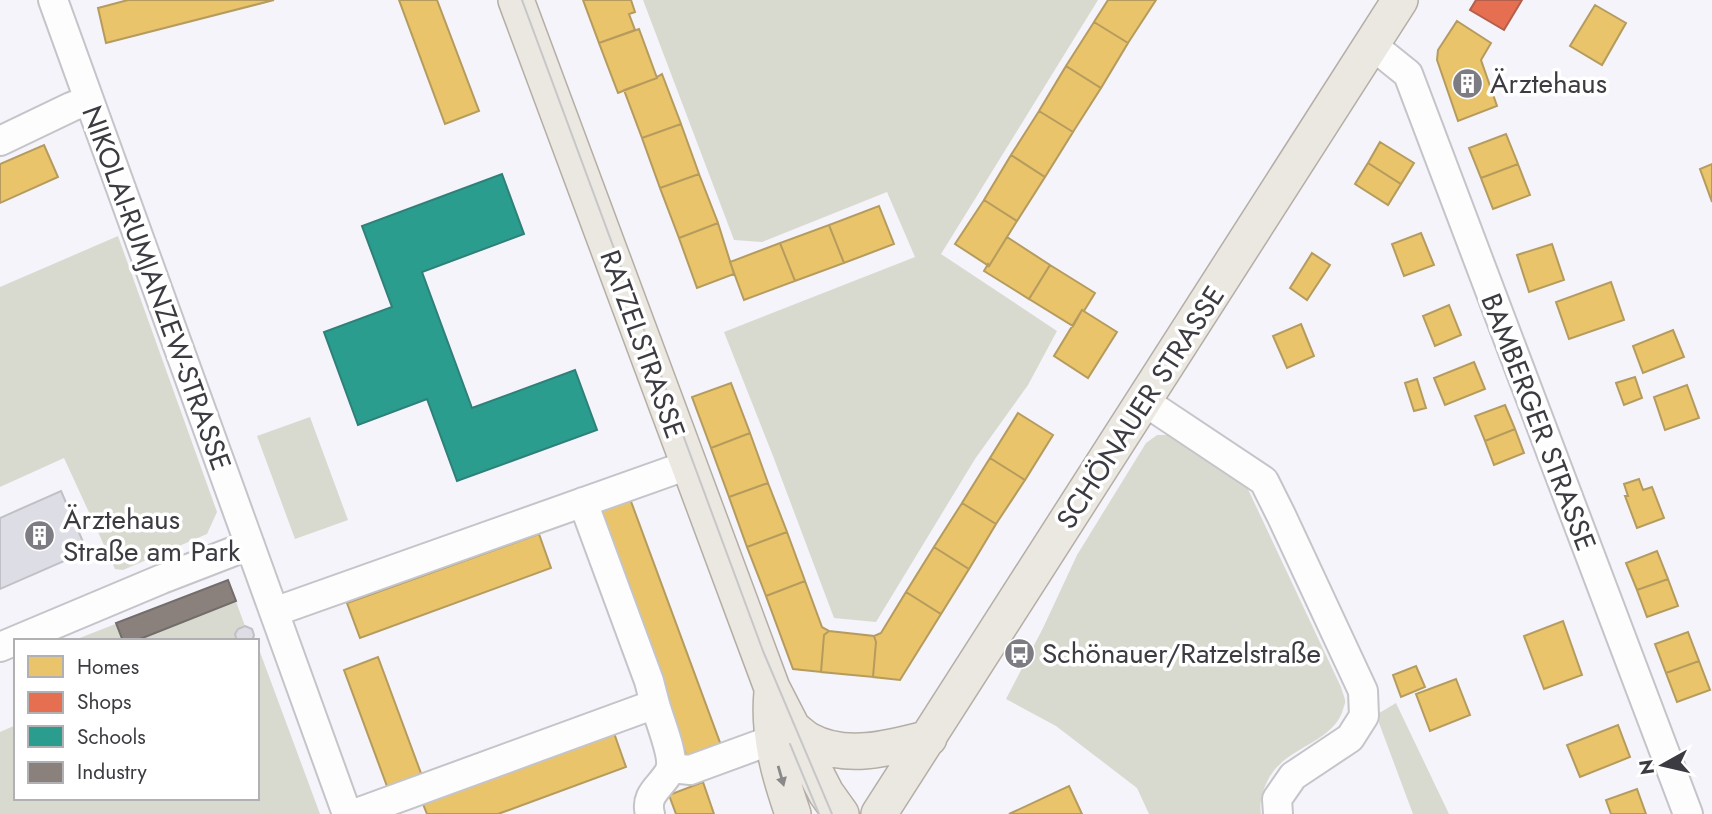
<svg xmlns="http://www.w3.org/2000/svg" width="1712" height="814" font-family="Jost,sans-serif">
<style>
.green{fill:#d9dacf}
.homes{fill:#e9c46a;stroke:#b59b5e;stroke-width:2}
.shops{fill:#e76f51;stroke:#b35f4c;stroke-width:2}
.schools{fill:#2a9d8f;stroke:#2f8078;stroke-width:2}
.industry{fill:#8a817c;stroke:#726c6a;stroke-width:2}
.building{fill:#dddde5;stroke:#c1c0c6;stroke-width:2}
.lines{fill:none;stroke-linecap:round;stroke-linejoin:round}
.minor-casing{stroke:#c4c4c9;stroke-width:32}
.major-casing{stroke:#b4aea5;stroke-width:38}
.minor{stroke:#fdfdfe;stroke-width:28}
.major{stroke:#ebe7e1;stroke-width:35}
.tram{stroke:#c7c7c9;stroke-width:2}
.oneway{fill:#8a8889}
.labels{text-anchor:middle;stroke-width:7;stroke-linejoin:round;paint-order:stroke}
.poi-label{font-size:28px;fill:#3b3b41;stroke:#fff;text-anchor:start}
.street-label{font-size:28px;fill:#3b3b41;stroke:#fff}
</style>
<rect width="100%" height="100%" fill="#f4f4fa"/>
<!-- green -->
<path class="green" d="M643,0H1098L941,254L1057,331L1028,385L975,459L876,622L834,618L773,456L724,332L915,257L887,192L762,242L734,240Z
M118,236L217,512L207,534L123,570L115,569L64,458L0,487V287Z
M310,417L348,520L295,539L257,436Z
M1157,435H1174L1247,487L1341,687C1342,692 1346,699 1345,703C1345,704 1342,712 1342,713C1329,744 1286,747 1269,778C1263,789 1259,801 1261,814H1149L1137,788L1056,726L1006,699L1043,628L1077,555L1146,443Z
M228,580L245,626L252,629L256,641H72Z
M257,644L320,814H0V732L16,725V798H257Z
M1396,703L1449,814H1413L1376,715Z"/>
<!-- homes -->
<path class="homes" d="M128,0H274L106,43L98,8Z
M399,0H437L479,111L445,124Z
M583,0H631L635,12L629,14L635,30L599,43Z
M1108,0H1156L1128,43L1094,22Z
M1595,5L1626,23L1602,65L1570,46Z
M1457,21L1491,43L1481,60L1497,106L1458,121L1437,60L1438,50Z
M1094,22L1128,43L1101,88L1066,66Z
M639,29L657,78L618,93L599,43Z
M1066,66L1101,88L1073,132L1039,111Z
M662,74L681,124L642,138L624,90L657,78V77Z
M1039,111L1073,132L1045,177L1011,155Z
M681,124L699,174L660,188L642,138Z
M1506,134L1518,164L1481,178L1469,148Z
M1380,142L1414,163L1401,184L1368,163Z
M44,145L58,177L0,203V164Z
M1011,155L1045,177L1017,221L984,200Z
M1368,163L1401,184L1388,205L1355,184Z
M1518,164L1530,195L1493,209L1481,178Z
M1712,164V202L1700,169Z
M699,174L718,223L679,238L660,188Z
M984,200L1017,221L989,266L955,244Z
M879,206L894,244L844,263L829,225Z
M718,223L734,274L697,288L679,238Z
M829,225L844,263L795,281L780,243Z
M1421,233L1434,265L1404,276L1392,244Z
M1007,237L1050,265L1029,299L984,271L988,264L989,266Z
M780,243L795,281L744,300L730,262Z
M1552,244L1564,280L1529,292L1517,255Z
M1312,253L1330,265L1307,300L1290,288Z
M1050,265L1095,293L1084,311L1082,310L1073,326L1029,299Z
M1611,282L1624,320L1569,339L1556,302Z
M1449,305L1461,335L1435,346L1423,316Z
M1082,310L1117,332L1088,378L1054,356Z
M1301,324L1314,356L1287,368L1273,336Z
M1673,330L1684,357L1643,373L1633,346Z
M1474,362L1485,389L1445,405L1434,378Z
M1635,377L1642,398L1624,405L1616,383Z
M1417,379L1426,408L1414,411L1405,383Z
M731,383L750,433L711,448L692,397Z
M1687,385L1699,418L1665,430L1654,397Z
M1505,405L1515,429L1485,441L1475,416Z
M1018,413L1053,435L1025,480L990,458Z
M1515,429L1524,453L1494,465L1485,441Z
M750,433L768,483L729,497L711,448Z
M990,458L1025,480L996,524L962,503Z
M1639,479L1643,490L1652,487L1664,518L1637,528L1625,496H1628L1624,484Z
M768,483L787,532L747,547L729,497Z
M629,496L722,748L688,760L595,509Z
M962,503L996,524L969,569L934,547Z
M787,532L805,581L766,596L747,547Z
M539,534L551,568L360,638L347,603Z
M934,547L969,569L941,614L906,592Z
M1657,551L1668,579L1637,590L1626,563Z
M1668,579L1678,606L1647,617L1637,590Z
M805,581L822,627L829,631L824,635L821,672L793,669L766,596Z
M906,592L941,614L900,680L873,677L876,642L874,636L881,633Z
M1563,621L1582,675L1544,689L1524,636Z
M829,631L874,636L876,642L873,677L821,672L824,635Z
M1688,632L1699,661L1666,673L1655,644Z
M378,657L422,776L388,789L344,670Z
M1699,661L1710,690L1677,702L1666,673Z
M1416,666L1425,687L1401,697L1393,675Z
M1456,679L1470,715L1430,731L1416,694Z
M1618,725L1630,757L1580,777L1567,745Z
M614,733L626,767L498,814H427L423,804Z
M703,782L714,814H676L669,795Z
M1069,786L1082,814H1009Z
M1637,789L1646,814H1611L1606,800Z"/>
<!-- shops -->
<path class="shops" d="M1476,0H1522L1504,30L1470,10Z"/>
<!-- schools -->
<path class="schools" d="M502,174L524,234L422,272L472,408L575,370L597,430L457,481L427,399L358,425L324,332L392,307L362,226Z"/>
<!-- industry -->
<path class="industry" d="M228,580L236,601L135,641H123L116,623Z"/>
<!-- building -->
<path class="building" d="M61,491L87,551L0,589V518Z
M245,626L252,629L254,635L252,641H237L235,634L238,629Z"/>
<g class="lines">
<defs>
<path id="minor" d="M53,0L347,814
M1372,45L1408,74L1688,814
M0,141L71,107L89,100
M1144,401L1264,481L1281,515L1363,691L1364,716L1350,738L1293,776L1277,799L1278,814
M583,502L649,681L655,704
M274,612L688,465
M0,647L162,579L250,545
M671,768L690,770L772,740
M354,814L655,704C659,720 675,756 670,770C663,786 644,793 650,814"/>
<path id="major" d="M516,0L772,688L826,793L841,814
M772,692C768,735 779,774 793,814
M795,730C799,733 803,737 808,740C845,761 891,748 929,738
M879,814L1400,0"/>
</defs>
<!-- minor casing -->
<use href="#minor" class="minor-casing"/>
<!-- major casing -->
<use href="#major" class="major-casing"/>
<!-- minor -->
<use href="#minor" class="minor"/>
<!-- major -->
<use href="#major" class="major"/>
<!-- tram -->
<path class="tram" d="M522,0L763,651L832,814
M790,744L819,814"/>
</g>
<!-- one-way arrows -->
<defs><path id="oneway-solid" d="M-6-.8H1V-3.2L6.5 0L1 3.2V.8H-6Z" transform="scale(1.75)"/></defs>
<use class="oneway" href="#oneway-solid" transform="translate(781 776) rotate(74)"/>
<!-- icons -->
<defs>
<symbol id="building-disc" viewBox="-11 -11 22 22"><circle r="9.5" fill="#7c7c82" stroke="#fff"/><path d="M-4-6H4V6H1V3H-1V6H-4ZM-2.5-4.3h1.7v1.8h-1.7ZM.8-4.3h1.7v1.8H.8ZM-2.5-1h1.7V.8h-1.7ZM.8-1h1.7V.8H.8Z" fill="#fff"/></symbol>
<symbol id="bus-disc" viewBox="-11 -11 22 22"><circle r="9.5" fill="#7c7c82" stroke="#fff"/><path d="M-5-6H5V4H4V6H2V4H-2V6H-4V4H-5ZM-3.5-4V0h7V-4ZM-3.5 1.2v1.5H-2V1.2ZM2 1.2v1.5H3.5V1.2Z" fill="#fff"/></symbol>
</defs>
<g fill-rule="evenodd">
<use href="#building-disc" x="1450" y="66" width="35" height="35"/>
<use href="#building-disc" x="22" y="518" width="35" height="35"/>
<use href="#bus-disc" x="1002" y="636" width="35" height="35"/>
</g>
<g class="labels">
<!-- poi labels -->
<g class="poi-label">
<text x="1490" y="93">Ärztehaus</text>
<text x="63" y="529">Ärztehaus<tspan x="63" dy="32">Straße am Park</tspan></text>
<text x="1042" y="663">Schönauer/Ratzelstraße</text>
</g>
<!-- street labels -->
<g class="street-label">
<text transform="translate(157 288) rotate(70)" y="10">NIKOLAI-RUMJANZEW-STRASSE</text>
<text transform="translate(643 344) rotate(70)" y="10">RATZELSTRASSE</text>
<text transform="translate(1140 407) rotate(-57)" y="10">SCHÖNAUER STRASSE</text>
<text transform="translate(1539 422) rotate(69)" y="10">BAMBERGER STRASSE</text>
</g>
</g>
<!-- legend -->
<rect x="14" y="639" width="245" height="161" fill="#ffffff" stroke="#b1b1b3" stroke-width="2"/>
<rect x="28" y="656" width="35" height="21" fill="#e9c46a" stroke="#b1b1b3" stroke-width="2"/>
<text x="77" y="674" font-size="21" fill="#3b3b41">Homes</text>
<rect x="28" y="692" width="35" height="21" fill="#e76f51" stroke="#b1b1b3" stroke-width="2"/>
<text x="77" y="709" font-size="21" fill="#3b3b41">Shops</text>
<rect x="28" y="726" width="35" height="21" fill="#2a9d8f" stroke="#b1b1b3" stroke-width="2"/>
<text x="77" y="744" font-size="21" fill="#3b3b41">Schools</text>
<rect x="28" y="762" width="35" height="21" fill="#8a817c" stroke="#b1b1b3" stroke-width="2"/>
<text x="77" y="779" font-size="21" fill="#3b3b41">Industry</text>
<!-- north arrow -->
<g transform="translate(1663 765) rotate(262)" stroke="#ffffff" stroke-width="5" paint-order="stroke">
<path d="M0-5L12 26L0 18L-12 26Z" fill="#3b3b41"/>
<text y="-10" font-size="19" font-weight="bold" text-anchor="middle" fill="#3b3b41">N</text>
</g>
</svg>
